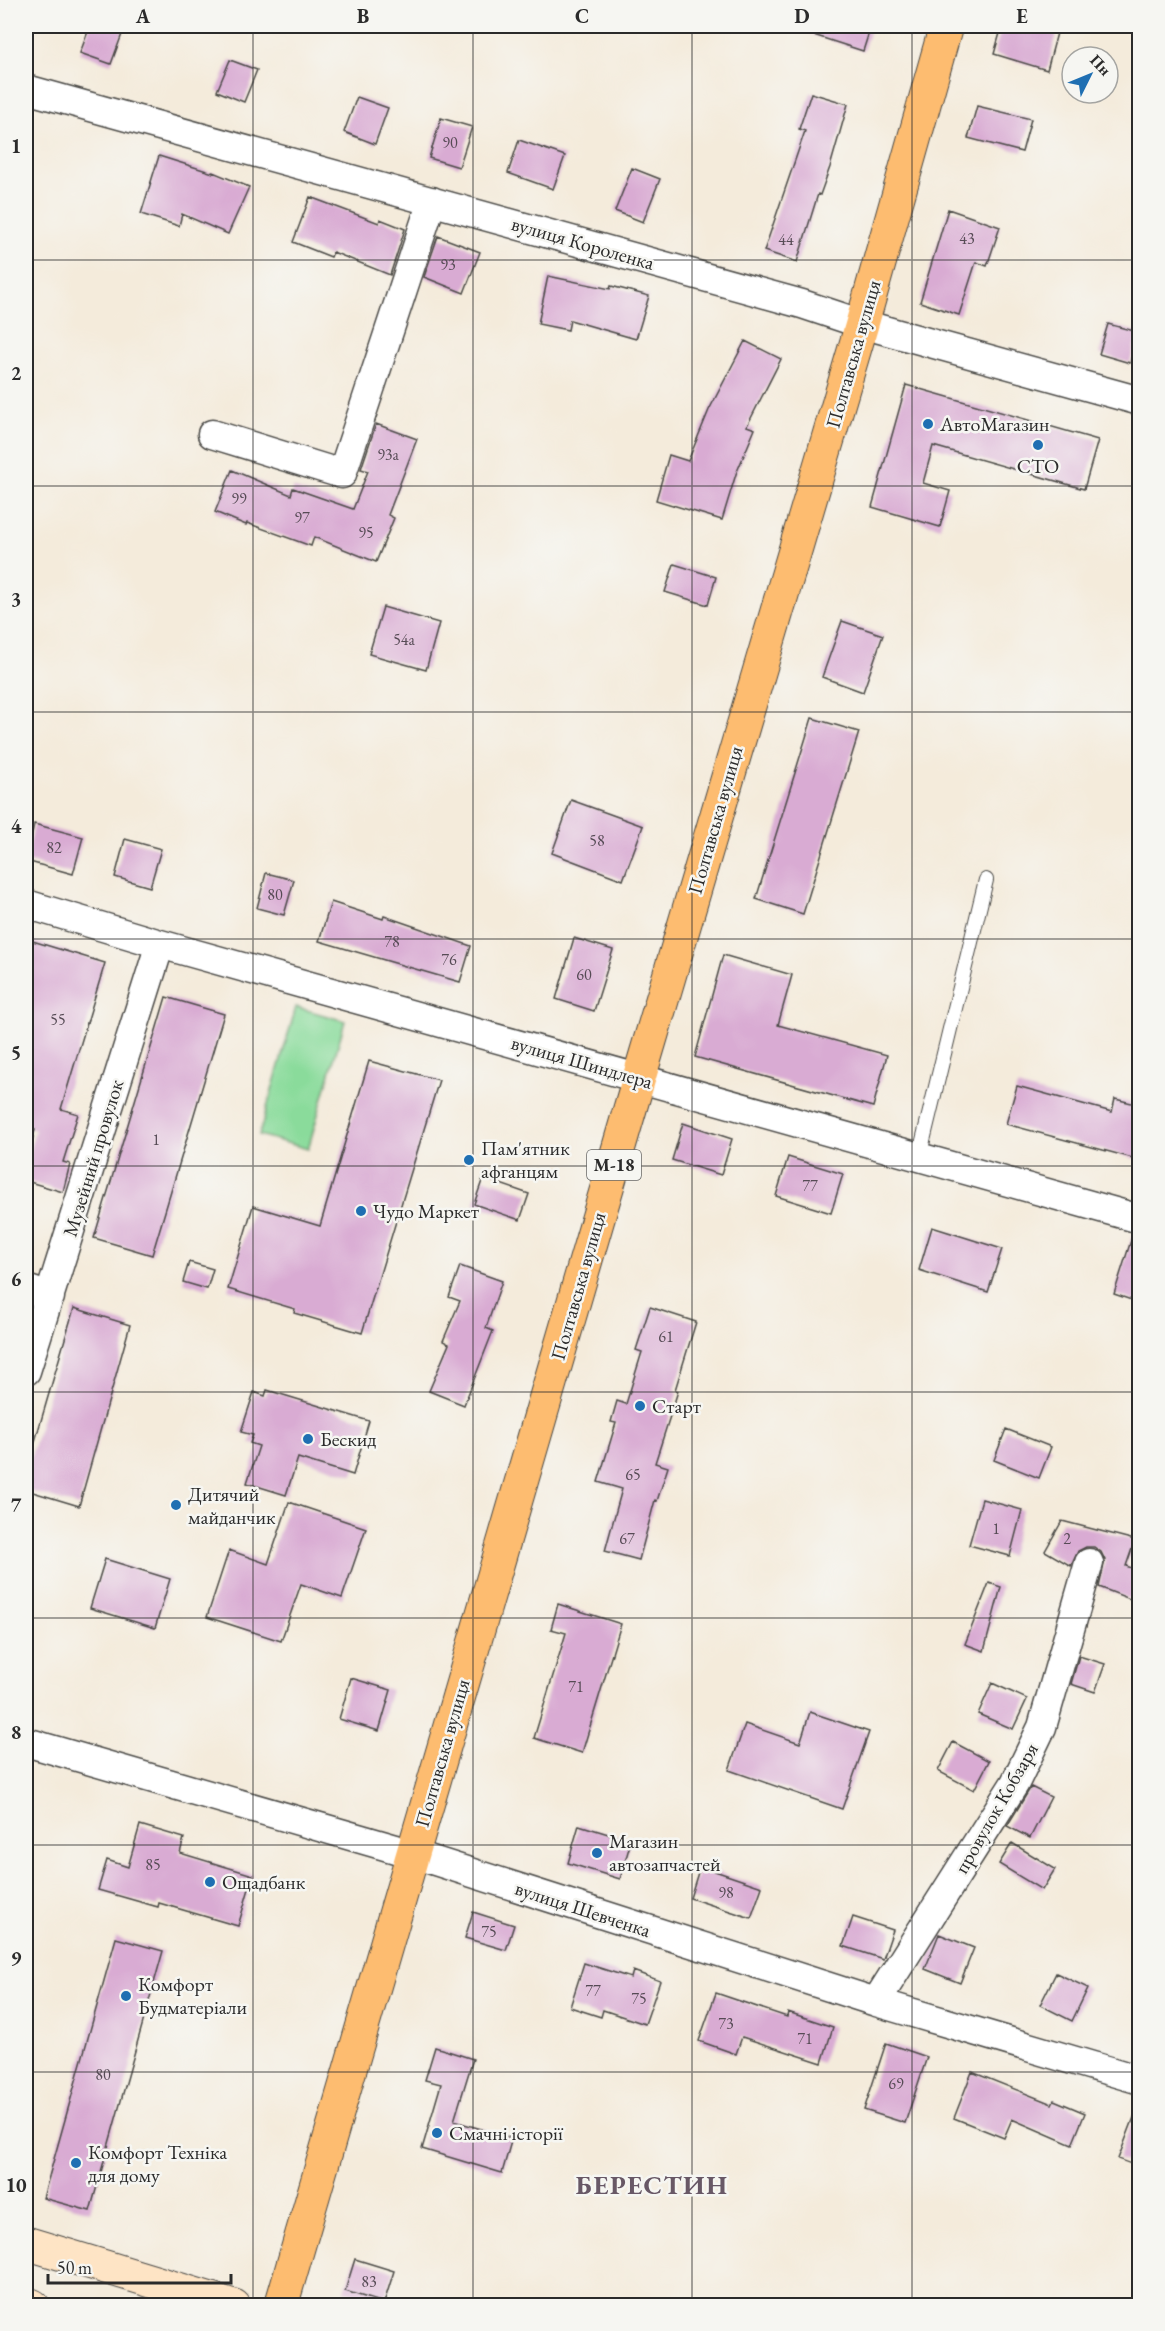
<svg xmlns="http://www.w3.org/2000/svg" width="1165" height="2331" font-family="'EB Garamond',serif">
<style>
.green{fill:#8adb9b;stroke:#5a8363;stroke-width:1.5}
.building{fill:#d9abd3}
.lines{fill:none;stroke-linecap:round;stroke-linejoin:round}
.lane-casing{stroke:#494845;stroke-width:16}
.street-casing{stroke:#494845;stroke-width:31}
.secondary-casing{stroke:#494845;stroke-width:35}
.highway-casing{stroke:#494845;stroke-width:35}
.lane{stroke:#fff;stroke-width:14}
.street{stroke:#fff;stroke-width:28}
.secondary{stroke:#fee4c5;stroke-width:33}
.highway{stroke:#fdbc6f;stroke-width:33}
.grid{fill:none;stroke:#2b2b2b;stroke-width:1.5;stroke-opacity:0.55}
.poi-dot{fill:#1f6fb2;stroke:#f6f6f2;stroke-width:2}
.labels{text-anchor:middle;stroke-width:5;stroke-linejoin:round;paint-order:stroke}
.number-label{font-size:16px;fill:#564b55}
.shield{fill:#f6f6f2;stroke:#686867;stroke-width:1.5}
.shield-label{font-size:18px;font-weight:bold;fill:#2b2b2b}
.street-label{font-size:20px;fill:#2b2b2b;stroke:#f6f6f2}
.poi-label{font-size:20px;fill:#2b2b2b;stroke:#f6f6f2;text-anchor:start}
.district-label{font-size:26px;font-weight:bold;letter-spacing:1.5px;fill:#685866;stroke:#f6f6f2}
.neatline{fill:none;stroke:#2b2b2b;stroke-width:2}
.grid-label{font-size:20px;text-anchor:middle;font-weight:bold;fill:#2b2b2b}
</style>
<rect width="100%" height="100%" fill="#f6f6f2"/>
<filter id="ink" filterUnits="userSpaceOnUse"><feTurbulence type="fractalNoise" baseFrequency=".0167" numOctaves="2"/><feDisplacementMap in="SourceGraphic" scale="12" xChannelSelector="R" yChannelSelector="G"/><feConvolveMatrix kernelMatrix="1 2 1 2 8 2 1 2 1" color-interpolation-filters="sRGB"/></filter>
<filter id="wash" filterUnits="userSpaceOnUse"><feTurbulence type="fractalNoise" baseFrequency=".008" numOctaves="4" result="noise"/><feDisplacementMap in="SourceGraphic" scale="24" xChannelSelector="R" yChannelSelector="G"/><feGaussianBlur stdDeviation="1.35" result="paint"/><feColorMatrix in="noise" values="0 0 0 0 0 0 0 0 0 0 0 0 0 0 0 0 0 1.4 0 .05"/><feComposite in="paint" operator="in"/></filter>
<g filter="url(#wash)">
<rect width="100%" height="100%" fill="#f4ebdb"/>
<!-- green -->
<path class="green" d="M296,1007L345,1021L308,1149L259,1135Z"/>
<g id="blocks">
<!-- building -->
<path class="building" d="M90,26H125L111,64L80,53Z
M798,26H871L863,51L798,30Z
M1002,26H1032L1057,33L1047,70L994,54Z
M230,60L257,70L244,102L217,91Z
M811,93L848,104L830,167L820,195L818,194L797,262L764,251L805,131L799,129Z
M357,97L388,108L375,144L344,132Z
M977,106L1031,119L1022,152L968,138Z
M441,118L472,127L459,167L429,158Z
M519,140L565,156L553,189L508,173Z
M159,156L213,173V172L249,187L228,234L182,214L179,226L141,214Z
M632,168L660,179L643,222L615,211Z
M310,197L379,223L380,219L405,229L390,275L333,252L331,257L293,242Z
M948,209L1000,227L987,266L976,262L959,315L920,302Z
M438,236L480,252L464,293L424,277Z
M548,276L610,289L611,286L649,296L636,339L570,320L568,330L538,324Z
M1108,324L1138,332L1130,363L1099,354Z
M745,341L781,359L747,426L755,429L736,474L722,520L656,500L669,455L688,461L709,410Z
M906,385L1098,440L1084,489L933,446L923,483L950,491L940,527L872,507Z
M376,424L417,439L388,515L394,518L376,562L314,537L311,546L247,523L246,525L215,512L232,470L291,495L293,488L353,509L368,471L361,469Z
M674,564L716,577L708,605L665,592Z
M383,607L439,623L426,670L369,654Z
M842,621L883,635L863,692L822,677Z
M812,718L859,732L803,914L756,899Z
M571,800L643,826L623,880L552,853Z
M34,824L83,837L73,874L26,861Z
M125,839L161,849L150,887L115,877Z
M266,873L294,880L284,915L257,908Z
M331,902L383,919L384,916L471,946L460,982L319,941Z
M574,938L613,950L594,1011L556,999Z
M26,939L105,963L61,1109L78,1114L63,1162L70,1164L63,1192L26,1181V1164L35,1130L26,1127V1028L30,1011L26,1009Z
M723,955L792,975L778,1025L887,1055L873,1107L695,1057Z
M166,997L224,1014L152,1255L94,1238Z
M369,1061L439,1080L362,1333L294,1313L295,1309L228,1289L253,1206L320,1226Z
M1017,1086L1112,1112L1115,1099L1140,1105V1160L1006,1124Z
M683,1123L732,1139L721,1175L672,1160Z
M788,1157L843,1174L831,1213L776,1196Z
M483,1178L529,1194L520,1220L474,1204Z
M932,1227L1002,1249L988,1292L919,1270Z
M1133,1234L1140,1235V1303L1114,1294Z
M189,1262L213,1269L207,1289L183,1282Z
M460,1266L502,1281L486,1328L493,1331L464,1405L429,1391L449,1344L443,1341L460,1301L449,1297Z
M650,1307L696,1322L675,1390L678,1391L655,1463L668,1467L657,1501L655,1500L639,1560L605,1551L622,1489L598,1482L616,1423L611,1422L617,1401L626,1404L642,1352L636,1350Z
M74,1308L130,1325L79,1506L26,1490V1472Z
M267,1390L369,1421L353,1475L298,1458L286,1495L247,1483L259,1446L250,1443L253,1435L241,1432L254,1392L265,1396Z
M1006,1429L1051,1447L1039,1478L994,1460Z
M982,1499L1022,1510L1010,1556L969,1545Z
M289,1502L366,1528L342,1598L301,1584L281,1641L207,1617L229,1550L268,1564Z
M1062,1521L1135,1540L1126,1566L1140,1571V1603L1099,1587L1105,1560L1101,1552L1094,1547H1086L1078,1551L1071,1566L1045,1551Z
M105,1559L170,1579L155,1628L90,1608Z
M989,1583L1001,1587L984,1651L965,1644Z
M558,1604L621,1624L582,1753L534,1738L566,1633L551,1629Z
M1079,1656L1105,1664L1095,1692L1071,1684Z
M351,1678L391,1690L379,1731L339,1719Z
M992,1683L1027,1699L1013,1729L978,1714Z
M810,1712L869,1732L842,1809L729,1770L745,1724L800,1743Z
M953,1742L989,1761L974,1790L938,1771Z
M1031,1787L1051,1797L1030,1838L1007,1826Z
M140,1825L184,1838L180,1853L253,1875L238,1926L159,1903L158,1907L98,1890L107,1860L128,1867Z
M579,1825L631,1841L620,1879L568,1863Z
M1012,1843L1055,1869L1042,1890L999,1864Z
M700,1866L762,1887L751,1918L690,1898Z
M473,1912L514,1925L506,1950L465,1938Z
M853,1917L893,1930L883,1959L843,1946Z
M939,1934L974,1948L960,1983L925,1969Z
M116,1938L163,1951L90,2211L43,2198Z
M584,1963L631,1978L633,1971L660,1981L645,2024L603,2010L601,2017L570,2007Z
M1056,1973L1088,1988L1072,2021L1040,2005Z
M716,1993L787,2017L788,2012L833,2027L822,2063L742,2037L736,2054L699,2041Z
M886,2043L927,2057L905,2123L864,2110Z
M435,2047L473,2059L454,2121L512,2138L502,2173L422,2149L441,2084L425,2080Z
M972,2072L1052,2104L1054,2100L1085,2113L1072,2145L1012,2119L1004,2138L954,2118Z
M1138,2107H1140V2167L1118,2159Z
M355,2259L394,2271L384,2303L345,2291Z"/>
</g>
</g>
<g filter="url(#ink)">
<use href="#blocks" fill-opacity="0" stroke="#494845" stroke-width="1.5"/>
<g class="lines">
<defs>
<path id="lane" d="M919,1157L986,880"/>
<path id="street" d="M26,89L802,304L862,324L1140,401
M212,434L342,474L432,201
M26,904L160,944L1140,1219
M26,1289L50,1297
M26,1371L160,944
M26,1742L413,1854L876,2002L1140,2080
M876,2002L1015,1783L1042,1727L1089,1563"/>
<path id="secondary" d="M26,2243L234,2306
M26,2303L33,2306"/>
<path id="highway" d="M281,2306L639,1078L862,324L946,26"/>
</defs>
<!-- lane casing -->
<use href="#lane" class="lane-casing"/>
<!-- street casing -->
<use href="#street" class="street-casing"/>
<!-- secondary casing -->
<use href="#secondary" class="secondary-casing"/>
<!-- highway casing -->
<use href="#highway" class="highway-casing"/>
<!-- lane -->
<use href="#lane" class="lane"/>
<!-- street -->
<use href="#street" class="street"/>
<!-- secondary -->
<use href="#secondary" class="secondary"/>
<!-- highway -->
<use href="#highway" class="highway"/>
</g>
</g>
<!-- grid -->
<path class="grid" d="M253,26V2306M473,26V2306M692,26V2306M912,26V2306M26,260H1140M26,486H1140M26,712H1140M26,939H1140M26,1166H1140M26,1392H1140M26,1618H1140M26,1845H1140M26,2072H1140"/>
<!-- markers -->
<g class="poi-dot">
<circle cx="928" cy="424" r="6"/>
<circle cx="1038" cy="445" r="6"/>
<circle cx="469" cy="1160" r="6"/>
<circle cx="361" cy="1211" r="6"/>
<circle cx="640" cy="1406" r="6"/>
<circle cx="308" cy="1439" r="6"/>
<circle cx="176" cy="1505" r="6"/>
<circle cx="597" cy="1853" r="6"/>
<circle cx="210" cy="1882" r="6"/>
<circle cx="126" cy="1996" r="6"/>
<circle cx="437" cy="2133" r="6"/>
<circle cx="76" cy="2163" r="6"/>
</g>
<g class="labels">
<!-- number labels -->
<g class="number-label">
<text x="450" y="148">90</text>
<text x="967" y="244">43</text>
<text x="786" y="245">44</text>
<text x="448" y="270">93</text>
<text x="388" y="460">93а</text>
<text x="239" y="504">99</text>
<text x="302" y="523">97</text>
<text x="366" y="538">95</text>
<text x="404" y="645">54а</text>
<text x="597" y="846">58</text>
<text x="54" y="853">82</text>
<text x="275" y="900">80</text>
<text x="392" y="947">78</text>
<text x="449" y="965">76</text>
<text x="584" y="980">60</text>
<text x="58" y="1025">55</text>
<text x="156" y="1145">1</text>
<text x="810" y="1191">77</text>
<text x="666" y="1342">61</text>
<text x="633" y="1480">65</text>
<text x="996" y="1534">1</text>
<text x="627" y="1544">67</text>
<text x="1067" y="1544">2</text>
<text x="576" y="1692">71</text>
<text x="153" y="1870">85</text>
<text x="726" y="1898">98</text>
<text x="489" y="1937">75</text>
<text x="593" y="1996">77</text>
<text x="639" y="2004">75</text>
<text x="726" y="2029">73</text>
<text x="805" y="2044">71</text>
<text x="103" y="2080">80</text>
<text x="896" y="2089">69</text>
<text x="369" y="2287">83</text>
</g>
<!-- shield labels -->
<rect class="shield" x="587" y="1150" width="54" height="30" rx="4.5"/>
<g class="shield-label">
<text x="614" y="1171">М-18</text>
</g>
<!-- street labels -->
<g class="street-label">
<text transform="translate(583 243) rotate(16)" y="7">вулиця Короленка</text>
<text transform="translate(853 354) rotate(-74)" y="7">Полтавська вулиця</text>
<text transform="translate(715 820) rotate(-74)" y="7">Полтавська вулиця</text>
<text transform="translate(582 1062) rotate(16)" y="7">вулиця Шиндлера</text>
<text transform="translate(93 1158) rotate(-73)" y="7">Музейний провулок</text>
<text transform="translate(578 1286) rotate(-74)" y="7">Полтавська вулиця</text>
<text transform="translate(442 1753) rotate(-74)" y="7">Полтавська вулиця</text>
<text transform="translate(996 1808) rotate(-60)" y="7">провулок Кобзаря</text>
<text transform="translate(583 1909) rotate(18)" y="7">вулиця Шевченка</text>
</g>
<!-- poi labels -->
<g class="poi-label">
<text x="940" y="431">АвтоМагазин</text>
<text x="1038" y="473" text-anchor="middle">СТО</text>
<text x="481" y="1155">Пам'ятник<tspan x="481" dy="23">афганцям</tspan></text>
<text x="373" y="1218">Чудо Маркет</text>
<text x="652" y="1413">Старт</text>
<text x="320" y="1446">Бескид</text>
<text x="188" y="1501">Дитячий<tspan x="188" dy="23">майданчик</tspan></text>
<text x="609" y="1848">Магазин<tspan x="609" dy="23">автозапчастей</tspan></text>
<text x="222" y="1889">Ощадбанк</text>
<text x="138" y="1991">Комфорт<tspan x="138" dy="23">Будматеріали</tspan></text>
<text x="449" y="2140">Смачні історії</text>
<text x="88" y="2159">Комфорт Техніка<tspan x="88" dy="23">для дому</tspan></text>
</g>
<!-- district labels -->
<g class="district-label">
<text x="652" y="2194">БЕРЕСТИН</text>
</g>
</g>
<!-- margin -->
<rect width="1165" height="2331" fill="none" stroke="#f6f6f2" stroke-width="66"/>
<!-- north arrow -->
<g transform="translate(1090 75) rotate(47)"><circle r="28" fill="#f6f6f2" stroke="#a5a5a2" stroke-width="1.5"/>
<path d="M0-4.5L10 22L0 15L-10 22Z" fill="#1f6fb2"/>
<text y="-9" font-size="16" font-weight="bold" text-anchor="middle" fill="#2b2b2b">Пн</text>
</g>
<!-- scale -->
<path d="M48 2274v9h183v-9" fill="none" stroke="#2b2b2b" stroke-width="3"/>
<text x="57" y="2274" font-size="18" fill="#2b2b2b" stroke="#f6f6f2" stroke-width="4.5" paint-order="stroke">50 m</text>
<rect x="33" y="33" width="1099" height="2265" class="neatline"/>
<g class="grid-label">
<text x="143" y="23">A</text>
<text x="363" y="23">B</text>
<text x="582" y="23">C</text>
<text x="802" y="23">D</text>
<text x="1022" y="23">E</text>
<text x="16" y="153">1</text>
<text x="16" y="380">2</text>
<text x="16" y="606">3</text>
<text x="16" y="833">4</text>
<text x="16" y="1059">5</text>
<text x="16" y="1286">6</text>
<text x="16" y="1512">7</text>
<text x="16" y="1739">8</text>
<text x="16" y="1965">9</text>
<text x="16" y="2192">10</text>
</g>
</svg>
